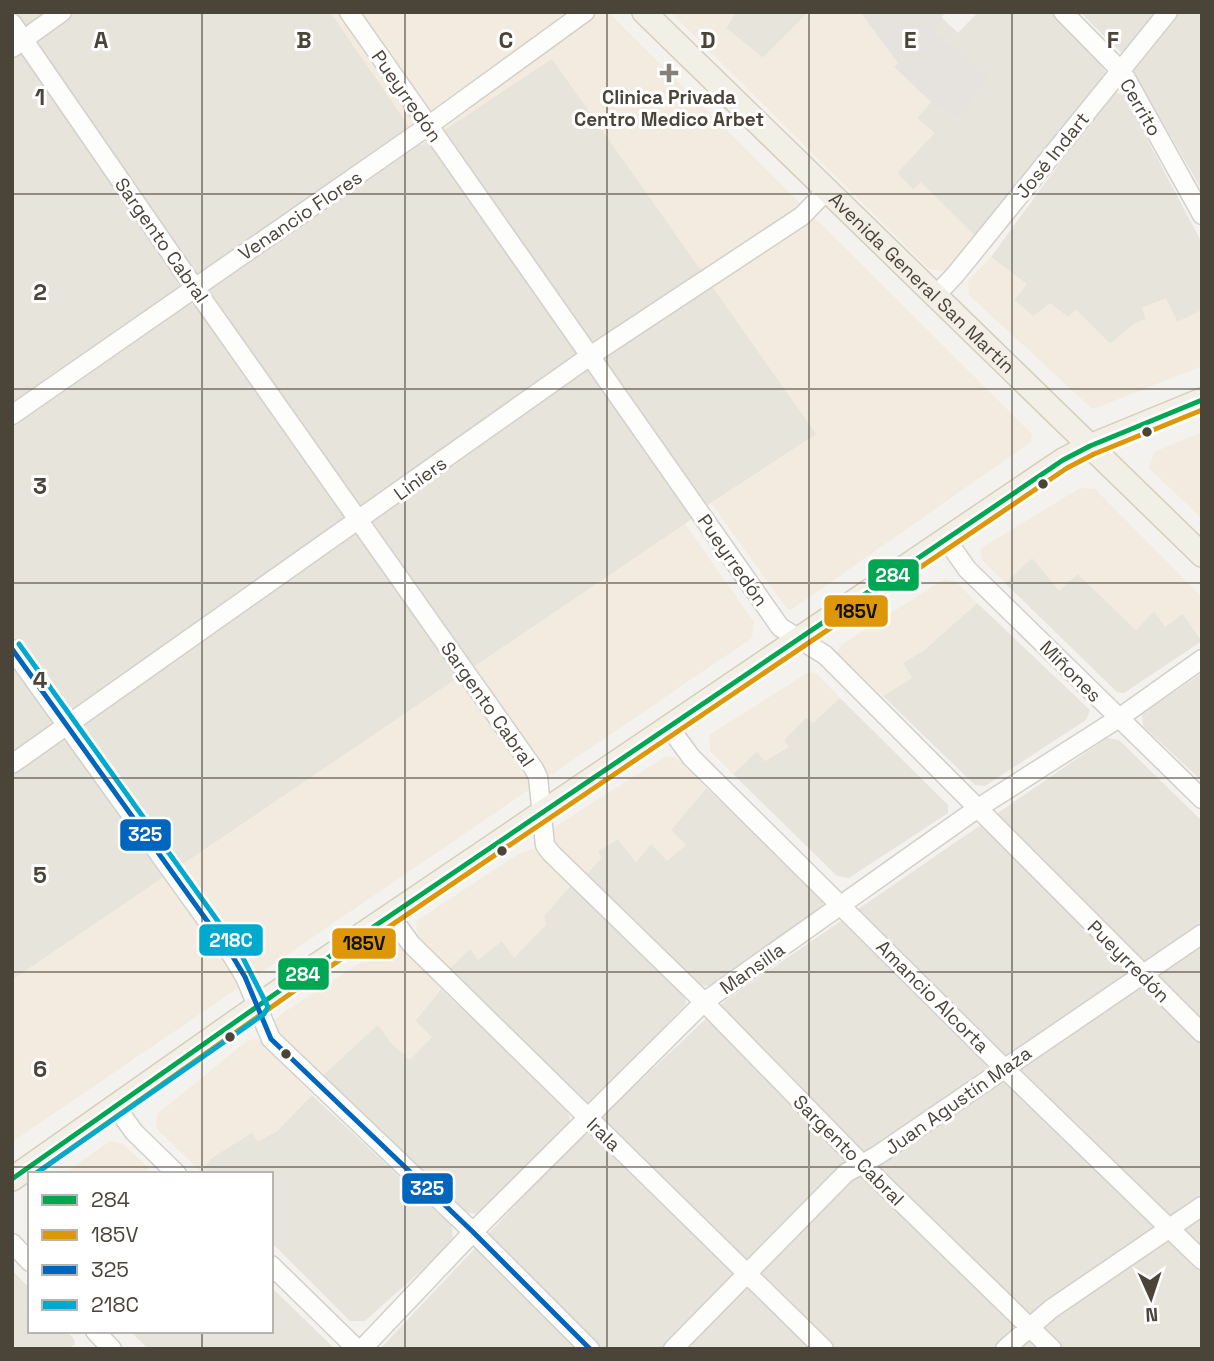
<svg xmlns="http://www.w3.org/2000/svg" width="1214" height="1361" font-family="'Space Grotesk',sans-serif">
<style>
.residential{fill:#e7e4dc}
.commercial{fill:#f3ebdf}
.industrial{fill:#e6e2de}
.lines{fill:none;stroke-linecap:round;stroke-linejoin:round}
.minor-casing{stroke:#d2d0cb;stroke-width:21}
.major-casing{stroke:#d6cebb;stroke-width:26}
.minor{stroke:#fdfdfc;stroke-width:18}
.major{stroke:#f2efe6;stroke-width:23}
.bus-1-casing{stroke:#fff;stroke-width:10}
.bus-2-casing{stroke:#fff;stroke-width:10}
.bus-3-casing{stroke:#fff;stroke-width:10}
.bus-4-casing{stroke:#fff;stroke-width:10}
.bus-1{stroke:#00a651;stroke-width:5}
.bus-2{stroke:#dd9709;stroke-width:5}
.bus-3{stroke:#0065bd;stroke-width:5}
.bus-4{stroke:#00a9ce;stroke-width:5}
.grid{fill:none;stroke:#4b4439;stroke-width:2;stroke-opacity:0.55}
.poi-dot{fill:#868178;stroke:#fff;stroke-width:2.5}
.bus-dot{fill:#4b4439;stroke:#fff;stroke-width:2.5}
.labels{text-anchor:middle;stroke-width:6;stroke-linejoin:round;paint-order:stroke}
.street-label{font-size:19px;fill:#4b4439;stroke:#fff}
.poi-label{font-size:19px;font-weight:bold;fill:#4b4439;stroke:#fff}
.grid-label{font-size:23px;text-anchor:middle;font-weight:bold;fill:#4b4439;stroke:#fff;stroke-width:6;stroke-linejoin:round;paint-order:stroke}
.line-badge{stroke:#fff;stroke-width:2.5}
.badge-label{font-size:19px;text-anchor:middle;font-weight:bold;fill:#fff}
.pale-badge-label{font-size:19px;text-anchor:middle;font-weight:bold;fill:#111}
</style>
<rect width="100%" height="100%" fill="#f4f2ee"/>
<!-- residential -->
<path class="residential" d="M12,12H331L422,145L552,58L817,434L711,503L685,524L12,980Z
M736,12H807L808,13L763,58L726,28Z
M978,12H1053L1102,61L1105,72L1101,81L977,238L921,183L913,190L897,173L934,133L917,118L931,102L957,117L933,32L941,17L958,33Z
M1080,12H1202V190L1122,53Z
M1111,93H1118L1125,97L1202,243V312L1177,322L1166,299L1142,308L1146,319L1134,324L1110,344L1076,310L1068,317L1033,316L1014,300L1025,286L991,257Z
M1032,558L1078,574L1136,630L1154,611L1183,614L1202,641L1124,693L1117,692L1005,583Z
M977,603L1090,710L1086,720L985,786L975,785L883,696L911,678L902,663L923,651Z
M1202,673V781L1143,726L1142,714Z
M840,698L948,805V813L849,878L837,876L733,774L757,751L765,761L788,747L784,740L806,717L813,722Z
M1107,738L1119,740L1202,821V1349H380L578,1139L726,1000Z
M706,788L821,894L823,902L822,911L712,985L704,986L698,984L586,875L601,858L598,851L618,839L636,862L651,844L668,860L671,830Z
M570,886L680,989L685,996L686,1004L595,1102L587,1105L448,970L470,949L502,941L515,957L543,917Z
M441,989L565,1108L570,1117L569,1123L485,1210L475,1214L466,1212L321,1077L378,1024L392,1044L410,1059L415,1021Z
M312,1095L452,1226L453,1242L365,1321H350L271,1242V1174H203L201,1172L210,1159L252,1132L277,1131Z
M12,1270L30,1289V1331H67L74,1339L75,1344L69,1349H12Z
M271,1287L332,1346V1349H148L130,1331H271Z"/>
<!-- commercial -->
<path class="commercial" d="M330,12H608L1032,434L1031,442L791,610L787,609L711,503L816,434L552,59L422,145Z
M670,12H736L726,28L763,58L809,12H860L898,63L894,67L931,102L917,118L934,132L897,173L913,190L921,182L977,238L946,271L929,269Z
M991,257L1027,284L1014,300L1033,316L1050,303L1068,317L1076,310L1110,344L1134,324L1146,319L1142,308L1166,298L1177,322L1201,310L1202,366L1096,408H1091L969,295L968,281Z
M1202,432V519L1149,468L1154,452Z
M1080,488L1095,489L1202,597V639L1183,614L1165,627L1154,611L1136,630L1078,574L1059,591L1032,558L1005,583L982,560L980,549Z
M685,524L754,622L752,638L12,1142V980Z
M944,579L955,581L977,603L923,651L903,663L912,678L883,696L837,653L841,645Z
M809,672L816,673L840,698L813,723L805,717L784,740L788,746L765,761L756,751L733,774L710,751L709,735Z
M666,756L675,758L681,762L706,788L671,830L686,845L667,861L651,844L636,862L618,839L598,851L601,857L586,875L555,844L553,830L556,826Z
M534,849L570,886L544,916L546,925L514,958L502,941L478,960L470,949L448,970L417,935L416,921L520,853Z
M396,944L403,947L441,989L415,1020L432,1037L410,1060L392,1044L378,1025L321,1077L276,1031V1020L281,1014L386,946Z
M255,1039L263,1041L312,1095L277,1131L258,1142L252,1133L210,1159L201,1172L156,1128L157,1114L247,1041Z
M110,1141L123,1144L149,1168L145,1174H63Z"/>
<!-- industrial -->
<path class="industrial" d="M860,12H945L934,32L989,78L957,118L931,102L894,67L898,63Z"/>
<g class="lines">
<defs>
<path id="minor" d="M349,12L780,627L825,655L1202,1033
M1063,12L1120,70L1127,80L1202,215
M12,23L194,287L534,769L538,777L545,845L551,853L704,1002L862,1164L1052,1349
M12,48L62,12
M935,296L955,275L1168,12
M12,415L428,126L585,12
M946,539L967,569L1202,799
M12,649L233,957L245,977L271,1039L473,1232L590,1349
M669,727L691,757L1004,1068L1202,1260
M12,764L590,356L802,216L826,191
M390,915L411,944L824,1349
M116,1107L134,1132L177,1174
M12,1243L30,1262
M271,1265L357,1349
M95,1331L112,1349
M362,1349L473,1232L704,1002L978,808L1119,718L1202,659
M673,1349L846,1173L878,1155L1202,934
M1005,1349L1051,1309L1202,1206"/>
<g id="major">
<path id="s1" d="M644,12L1202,555"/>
<path d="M12,1179L292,982L1063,460L1090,446L1202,400"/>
</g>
</defs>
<!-- minor casing -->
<use href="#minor" class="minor-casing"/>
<!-- major casing -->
<use href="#major" class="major-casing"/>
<!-- minor -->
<use href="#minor" class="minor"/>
<!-- major -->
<use href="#major" class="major"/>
<defs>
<path id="bus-1" d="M12,1179L292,982L1063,460L1090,446L1202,400"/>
<path id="bus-2" d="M35,1174L297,989L1067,468L1094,454L1202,410"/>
<path id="bus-3" d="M12,649L233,957L245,977L271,1039L473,1232L590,1349"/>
<path id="bus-4" d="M19,644L240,952L268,1007L264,1014L35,1174"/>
</defs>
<!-- bus-1 casing -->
<use href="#bus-1" class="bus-1-casing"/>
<!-- bus-2 casing -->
<use href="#bus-2" class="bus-2-casing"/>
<!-- bus-3 casing -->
<use href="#bus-3" class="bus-3-casing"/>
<!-- bus-4 casing -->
<use href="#bus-4" class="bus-4-casing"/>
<!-- bus-1 -->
<use href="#bus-1" class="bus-1"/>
<!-- bus-2 -->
<use href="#bus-2" class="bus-2"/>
<!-- bus-3 -->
<use href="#bus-3" class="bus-3"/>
<!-- bus-4 -->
<use href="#bus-4" class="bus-4"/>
</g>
<!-- grid -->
<path class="grid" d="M202,12V1174M405,12V1349M607,12V1349M809,12V1349M1012,12V1349M12,194H1202M12,389H1202M12,583H1202M12,778H1202M12,972H1202M12,1167H1202M202,1331V1349"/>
<!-- markers -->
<path class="poi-dot" d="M665.5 62.5h7v7h7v7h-7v7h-7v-7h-7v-7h7z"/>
<g class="bus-dot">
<circle cx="1147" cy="432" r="6"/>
<circle cx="1043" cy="484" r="6"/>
<circle cx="502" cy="851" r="6"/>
<circle cx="230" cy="1037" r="6"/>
<circle cx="286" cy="1054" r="6"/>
</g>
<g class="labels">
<!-- street labels -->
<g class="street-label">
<text transform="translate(407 96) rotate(55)" y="7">Pueyrredón</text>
<text transform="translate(1141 107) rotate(60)" y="7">Cerrito</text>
<text transform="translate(1052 155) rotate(-51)" y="7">José Indart</text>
<text transform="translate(300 215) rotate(-34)" y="7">Venancio Flores</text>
<text transform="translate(162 240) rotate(55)" y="7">Sargento Cabral</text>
<text dy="7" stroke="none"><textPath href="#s1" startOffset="388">Avenida General San Martín</textPath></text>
<text transform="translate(420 478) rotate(-36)" y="7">Liniers</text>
<text transform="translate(733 560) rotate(55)" y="7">Pueyrredón</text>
<text transform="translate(1071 671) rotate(45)" y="7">Miñones</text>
<text transform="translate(488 704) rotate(55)" y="7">Sargento Cabral</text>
<text transform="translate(1129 961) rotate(45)" y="7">Pueyrredón</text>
<text transform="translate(752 968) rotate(-35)" y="7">Mansilla</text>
<text transform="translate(933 996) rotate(45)" y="7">Amancio Alcorta</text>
<text transform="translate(958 1100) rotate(-35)" y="7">Juan Agustín Maza</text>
<text transform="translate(604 1134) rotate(44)" y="7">Irala</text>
<text transform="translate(849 1150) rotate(45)" y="7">Sargento Cabral</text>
</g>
<!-- poi labels -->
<g class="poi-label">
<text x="669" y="104">Clinica Privada<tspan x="669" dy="22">Centro Medico Arbet</tspan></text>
</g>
</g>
<g class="grid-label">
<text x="101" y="48">A</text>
<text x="304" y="48">B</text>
<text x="506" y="48">C</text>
<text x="708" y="48">D</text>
<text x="910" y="48">E</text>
<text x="1113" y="48">F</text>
<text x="40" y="105">1</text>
<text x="40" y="300">2</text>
<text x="40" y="494">3</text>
<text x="40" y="688">4</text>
<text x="40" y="883">5</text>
<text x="40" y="1077">6</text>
</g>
<g class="line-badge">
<rect x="867" y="558" width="53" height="34" rx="7" fill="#00a651"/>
<rect x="823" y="594" width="66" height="34" rx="7" fill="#dd9709"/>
<rect x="119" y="818" width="53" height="34" rx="7" fill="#0065bd"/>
<rect x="198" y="923" width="66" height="34" rx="7" fill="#00a9ce"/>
<rect x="331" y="927" width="66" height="33" rx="7" fill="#dd9709"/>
<rect x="277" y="957" width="53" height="34" rx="7" fill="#00a651"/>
<rect x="401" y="1172" width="53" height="33" rx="7" fill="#0065bd"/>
</g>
<g class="badge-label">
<text x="893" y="582">284</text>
<text x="145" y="841">325</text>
<text x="231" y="947">218C</text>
<text x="303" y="981">284</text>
<text x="427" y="1195">325</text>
</g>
<g class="pale-badge-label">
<text x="856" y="618">185V</text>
<text x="364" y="950">185V</text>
</g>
<!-- border -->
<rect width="1214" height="1361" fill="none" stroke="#4b4439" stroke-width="28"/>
<!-- legend -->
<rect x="28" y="1172" width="245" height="161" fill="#ffffff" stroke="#b7b4b0" stroke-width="2"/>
<rect x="42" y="1195" width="35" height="10" fill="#00a651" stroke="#b7b4b0" stroke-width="2"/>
<text x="91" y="1207" font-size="21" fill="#4b4439">284</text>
<rect x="42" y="1230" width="35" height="10" fill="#dd9709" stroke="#b7b4b0" stroke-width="2"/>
<text x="91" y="1242" font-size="21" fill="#4b4439">185V</text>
<rect x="42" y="1265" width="35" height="10" fill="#0065bd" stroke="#b7b4b0" stroke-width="2"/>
<text x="91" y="1277" font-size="21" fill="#4b4439">325</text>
<rect x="42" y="1300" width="35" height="10" fill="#00a9ce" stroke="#b7b4b0" stroke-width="2"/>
<text x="91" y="1312" font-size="21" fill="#4b4439">218C</text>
<!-- north arrow -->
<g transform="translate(1151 1298) rotate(177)" stroke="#ffffff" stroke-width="5" paint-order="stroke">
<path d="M0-5L12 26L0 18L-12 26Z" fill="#4b4439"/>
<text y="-10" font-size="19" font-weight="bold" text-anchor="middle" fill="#4b4439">N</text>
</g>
</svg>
